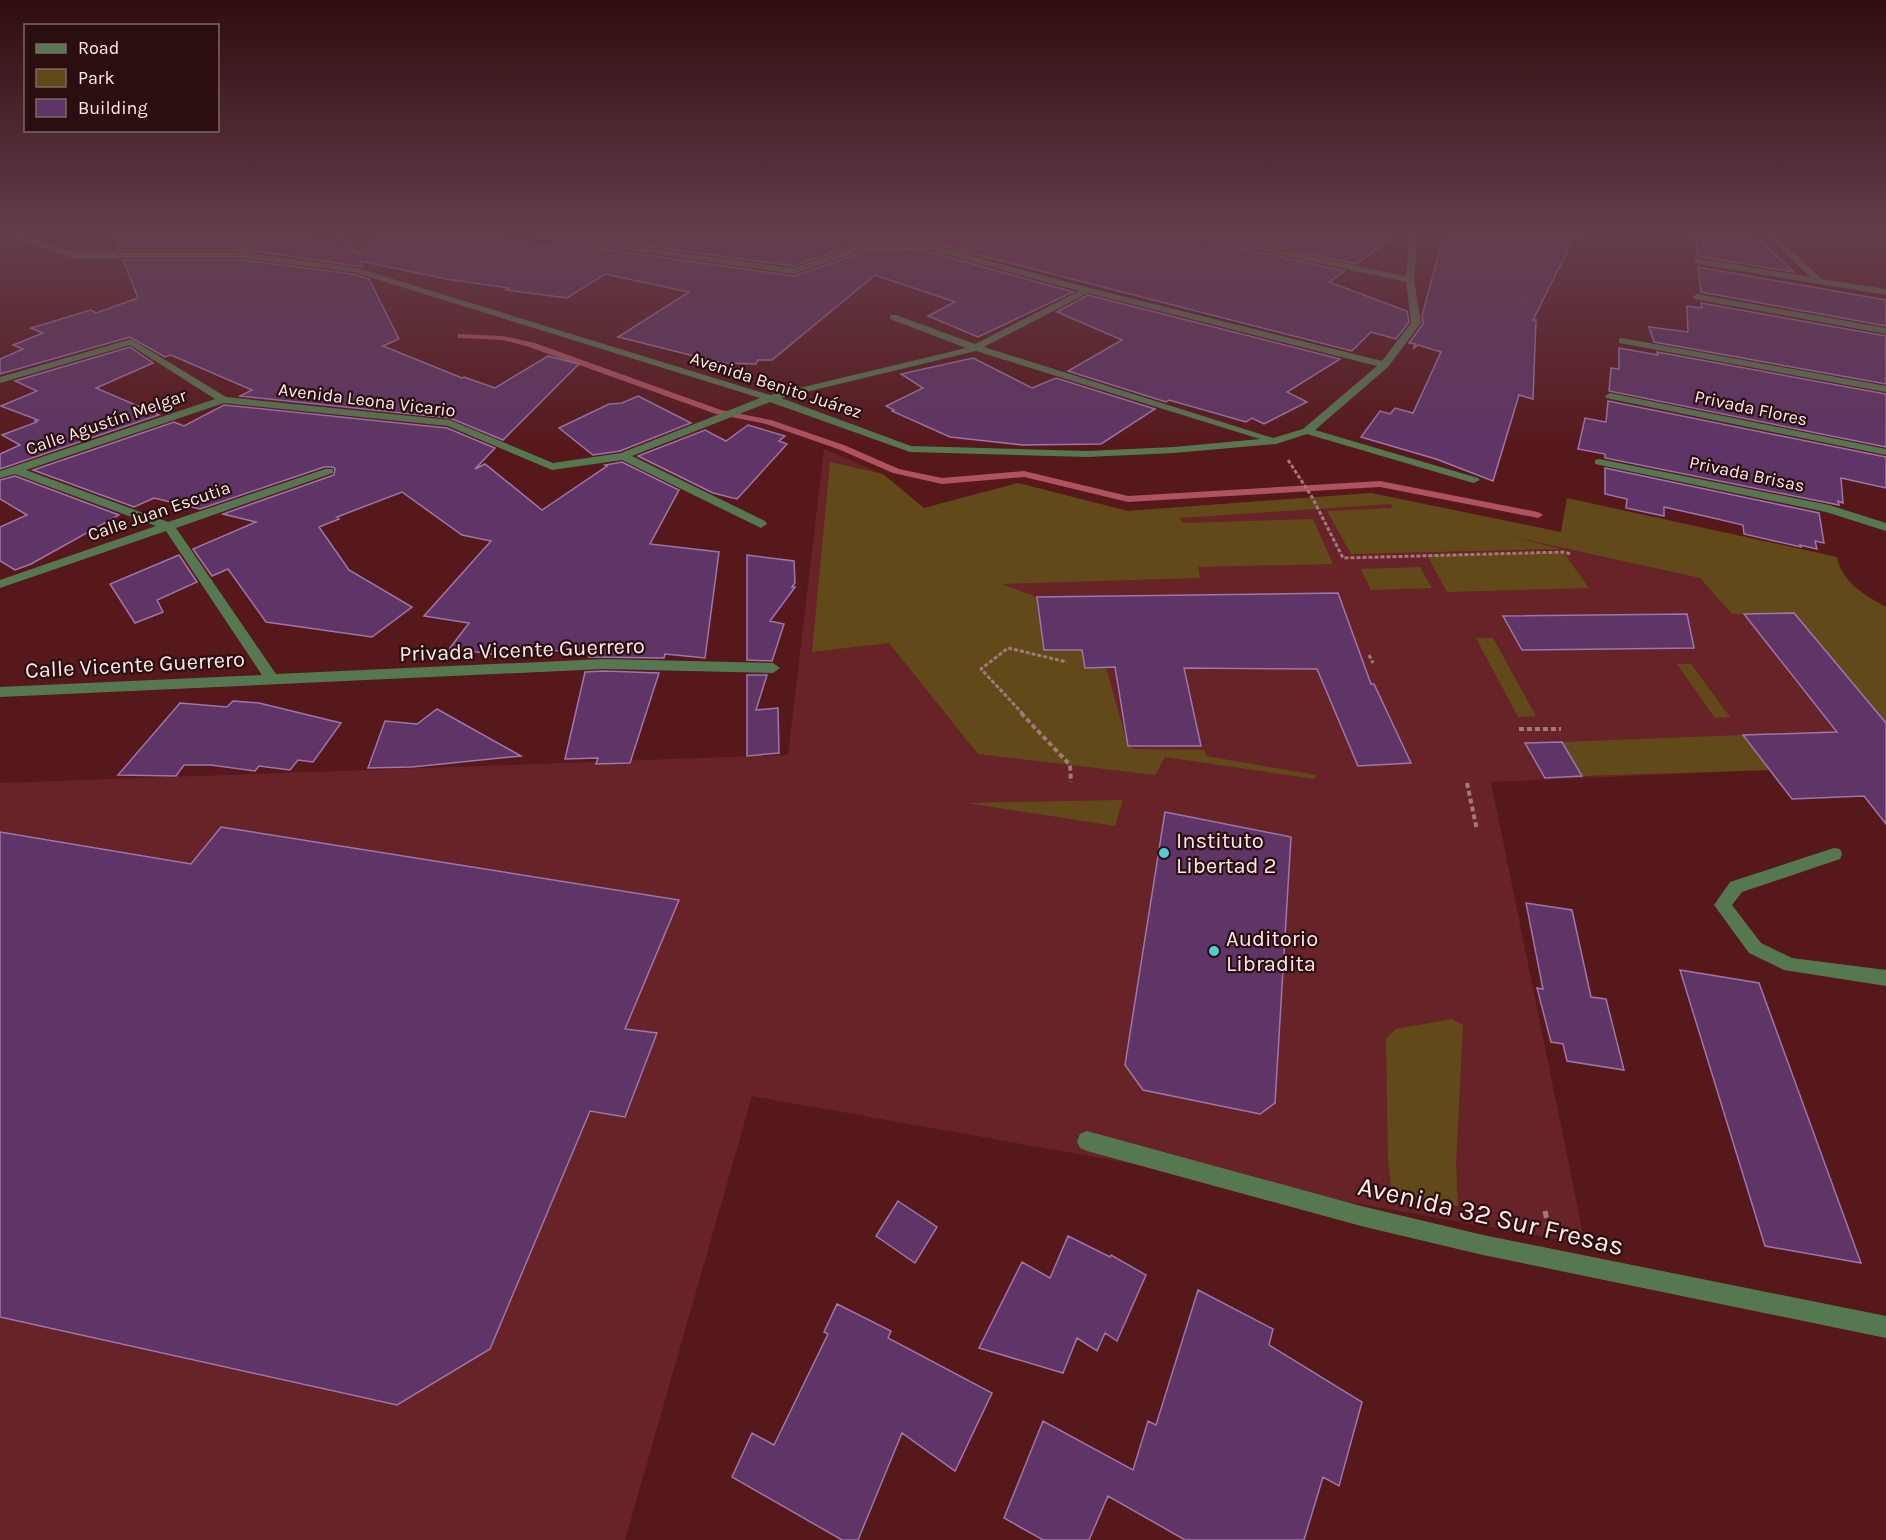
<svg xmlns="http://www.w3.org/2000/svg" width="1886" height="1540" font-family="Karla,sans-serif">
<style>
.built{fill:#682328}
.green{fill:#624919}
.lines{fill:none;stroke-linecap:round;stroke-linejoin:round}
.stream{fill:#b05260;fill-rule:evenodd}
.building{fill:#5e3566;stroke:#a075aa;stroke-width:1.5}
.path-far2{stroke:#a2787a;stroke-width:3;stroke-dasharray:4 2;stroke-linecap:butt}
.path-far1{stroke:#a2787a;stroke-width:4;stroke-dasharray:5 3;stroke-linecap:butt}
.path{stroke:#a2787a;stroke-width:5;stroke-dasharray:7 4.5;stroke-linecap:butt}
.service{fill:#567850;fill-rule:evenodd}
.minor{fill:#567850;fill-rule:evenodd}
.poi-dot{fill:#51ccd3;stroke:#2b0f10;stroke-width:2}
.labels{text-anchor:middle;stroke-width:4.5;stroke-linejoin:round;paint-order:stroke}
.far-street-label{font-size:18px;fill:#fcebea;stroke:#2b0f10}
.street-label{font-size:22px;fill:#fcebea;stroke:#2b0f10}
.poi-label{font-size:22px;fill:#fcebea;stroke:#2b0f10;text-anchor:start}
.near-street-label{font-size:27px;fill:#fcebea;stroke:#2b0f10}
</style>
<rect width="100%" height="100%" fill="#57181c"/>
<!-- built -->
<path class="built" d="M824,449L883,474L924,508L1018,483L1128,511L1371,493L1747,571L1886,723V769L1770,770L1491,782L1585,1244L752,1096L625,1540H0V783L788,755Z"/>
<!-- green -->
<path class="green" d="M830,462L883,474L924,508L1018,483L1128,511L1371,493L1561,532L1567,498L1837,557C1842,583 1865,595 1886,607V723L1794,613L1732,614L1700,578L1505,535L1560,549L1351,554L1327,511L1392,508L1391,504L1180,518L1183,523L1313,519L1333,564L1198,567L1200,578L1002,584L1037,597L1044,650H1082L1085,667H1106L1128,746L1135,749L1205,750L1206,756L1316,775L1315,779L1165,757L1155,775L978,754L889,643L812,652Z
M1563,552L1589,588L1447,592L1427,555Z
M1420,567L1432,588L1371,590L1361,569Z
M1476,638H1493L1536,716L1518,717Z
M1677,664H1691L1730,717L1715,718Z
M1743,735L1770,770L1582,776L1562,742Z
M1123,800L1115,826L967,803Z
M1452,1019L1463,1025L1456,1164L1458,1206L1392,1194L1388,1159L1386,1038L1396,1029Z"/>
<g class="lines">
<!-- stream -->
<path class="stream" d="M458,334L503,336L535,343L721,410L771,420L844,445L899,469L942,478L1024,471L1128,496L1380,481L1538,512L1543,515L1538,518L1380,487L1128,502L1024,477L942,484L893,473L838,449L766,424L716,414L529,347L503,340L461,338H458Z"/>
</g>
<!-- building -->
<path class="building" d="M112,233H258L254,235H257L239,250H119Z
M385,233H468L548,246L554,242L794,276L876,248L919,249L1073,292L978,337L928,316L955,302L875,275L772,360H758L756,364L722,363L618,337L689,292L605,274L567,298L506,290L509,288L446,279L360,261L363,267L254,251L272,236L350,241L356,254Z
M570,233H991L956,249L919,239L874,238L793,266L566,235Z
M1007,233H1179L1181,235L1345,271L1329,282L1407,311L1409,322L1396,339L1371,332L1352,351L970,253Z
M1204,233H1400L1356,264Z
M1444,233H1549L1551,235L1573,240L1533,320H1536L1533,399L1519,395L1493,481L1436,459L1361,437L1380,411L1390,414L1395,408L1413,413L1441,352L1418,345L1414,348L1415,344L1409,343L1423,324L1422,316Z
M1696,237L1759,239L1794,272L1698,256Z
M123,260H242L353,274L369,279L399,339L383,346L462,378L464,377L495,388L548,356L579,364L503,440L450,418L240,396L252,390L171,355L165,357L130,337L0,374V359L23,349L13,345L43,333L31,328L91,310L96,313L138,298Z
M1698,267L1886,300V326L1701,292Z
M1088,295L1340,359L1287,392L1307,402L1264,424L1252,418L1246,422L1169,400L1166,402L1068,371L1122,340L1057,312Z
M1701,303L1886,336V384L1654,342L1649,327L1688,332L1687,306L1702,308Z
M130,347L153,363L96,388L159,415L0,469V454L20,445L2,435L37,422L35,421L38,420L1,406L37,391L15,381Z
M1619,348L1658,355L1657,352L1886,394V447L1609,391L1611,368L1619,369Z
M973,358L1032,388L1056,378L1155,409L1101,444L1022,445L950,437L892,411L894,410L886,406L923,388L901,374Z
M638,396L691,423L620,451L593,455L559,428L609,404L622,403Z
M1608,401L1886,457V488L1841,478L1843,503L1838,501L1839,505L1605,458V454L1578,449L1585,418L1606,422Z
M224,405L447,428L495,448L475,469L485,464L542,510L607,466L605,465L622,462L679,490L650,544L719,552L705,658L665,654L664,658L589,657L590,652L520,649L517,658L450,648L469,623L424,616L491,541L462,535L402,492L337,517L339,519L319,527L349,570L412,607L372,637L266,622L228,569L212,576L193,549L256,522L223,514L334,475L335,469L333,467H324L200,509L154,498L134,507L33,470L174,422L184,426Z
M748,425L785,436L779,441L787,444L737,499L713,493L638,456L705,430L726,441Z
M1605,468L1819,513L1824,543L1815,541L1817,549L1800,545L1801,547L1744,534L1743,525L1709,517L1664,507V516L1626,508L1627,499L1605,494Z
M15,476L119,515L31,564L15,570L0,561V527L27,515L0,499V480Z
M179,555L197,582L157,600L163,612L135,623L110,584Z
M747,555L794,561L795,583L792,587H795L770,621L784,624L772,661L747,660Z
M1338,593L1371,684H1374L1411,763L1358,766L1317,669L1184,668L1201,746H1128L1115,667L1085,668L1082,650H1044L1037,597Z
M1794,613L1886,723V824L1864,796L1792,799L1743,735L1837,732L1744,614Z
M1687,614L1694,648L1522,650L1503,616Z
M604,671L659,673L630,763L596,764L598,758L565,759L585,672Z
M747,675H767L756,710L778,708L779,753L747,756Z
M233,701L259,703L341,723L313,762L298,760L290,770L259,766L255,771L211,765H184L176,776L118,775L180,703L227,707Z
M437,709L521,756L412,767L368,768L385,721L417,724Z
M1562,742L1582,776L1545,778L1525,743Z
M1165,812L1291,837L1275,1103L1260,1114L1143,1090L1125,1065Z
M221,827L679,900L625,1029L657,1033L625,1117L590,1111L490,1349L397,1405L0,1317V832L191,864Z
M1526,903L1572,910L1591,997L1606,999L1624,1070L1567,1061L1563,1044L1551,1042L1537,988L1543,989Z
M1680,970L1759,983L1861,1263L1765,1246Z
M898,1201L937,1227L915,1263L876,1236Z
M1068,1236L1110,1257L1111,1255L1146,1275L1117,1341L1105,1333L1097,1351L1077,1338L1063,1373L979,1348L1022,1262L1050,1278Z
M1198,1290L1273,1329L1269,1345L1362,1402L1339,1486L1323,1477L1304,1540H1185L1108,1496L1089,1540H1043L1004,1518L1043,1421L1133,1470L1148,1421L1156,1425Z
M837,1304L891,1331L888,1338L992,1393L955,1471L902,1433L858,1540H842L732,1477L752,1433L774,1445L828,1334L824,1332Z"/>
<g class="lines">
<!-- path-far2 -->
<path class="path-far2" d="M1288,460L1312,497L1343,558L1563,552L1571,554
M1369,655L1373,663
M1023,714L981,669L1008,648L1067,662"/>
<!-- path-far1 -->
<path class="path-far1" d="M1021,713L1070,765L1071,782
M1519,729H1561
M1467,783L1477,830"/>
<!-- path -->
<path class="path" d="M1545,1211L1549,1229"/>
<!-- service -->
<path class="service" d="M1834,848L1840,849L1842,854L1840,859L1742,892L1732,905L1761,943L1792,958L1886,970V986L1784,970L1749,953L1714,905L1730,882Z"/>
<!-- minor -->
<path class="minor" d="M0,233H11L74,252H240L264,233H273L249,253L357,268L770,395L966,348L890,319V315H896L975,344L1079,291L919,247L876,246L794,274L521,235L517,233H536L793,268L875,240L919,241L956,251L995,233H1005L964,254L1090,288L1382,361L1411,323L1406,282L1181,233H1195L1406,276L1410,233H1418L1414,280L1421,323L1388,367L1315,430L1478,478L1480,480L1474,483L1470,482L1307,434L1276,444L1174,453L1087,457L910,452L770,402L632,456L765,521L767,524L761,528L622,460L552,470L448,426L224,403L26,470L168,522L325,469H333V473L176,528L276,674L604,659L773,663L780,668L773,673L604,669L0,697V687L262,675L166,531L0,588V580L156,526L15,474L0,478V471L215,399L130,345L0,383V377L131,339L226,397L450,420L553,463L621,453L760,398L353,272L242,258H73ZM1088,293L1377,366L1303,429L1273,438L984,347ZM976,351L1260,439L1174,447L1087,451L911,446L781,398Z
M1551,233H1571L1590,237L1586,240Z
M1765,233H1773L1822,279L1886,289V295L1697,264L1693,261L1697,258L1810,277Z
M1697,294L1886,328V334L1694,299L1692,297Z
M1622,338L1886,386V392L1619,343V339Z
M1610,393L1886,449V455L1606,398L1605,396Z
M1599,459L1829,505L1886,523V531L1826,512L1595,464V460Z
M1087,1131L1361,1206L1483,1235L1886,1316V1338L1483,1255L1361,1226L1087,1151L1080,1148L1077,1141L1080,1134Z"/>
</g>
<!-- sky -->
<linearGradient id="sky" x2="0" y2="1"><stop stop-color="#300d0f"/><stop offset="0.52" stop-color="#633d4b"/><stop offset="1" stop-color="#633d4b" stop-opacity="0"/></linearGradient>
<rect width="1886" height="448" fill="url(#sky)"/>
<!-- markers -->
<g class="poi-dot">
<circle cx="1164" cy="853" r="6"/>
<circle cx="1214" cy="951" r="6"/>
</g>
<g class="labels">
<!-- far-street labels -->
<g class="far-street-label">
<text transform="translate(776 385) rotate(18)" y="6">Avenida Benito Juárez</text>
<text transform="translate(367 400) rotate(7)" y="6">Avenida Leona Vicario</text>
<text transform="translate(1751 408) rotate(12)" y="6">Privada Flores</text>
<text transform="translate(106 422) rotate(-19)" y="6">Calle Agustín Melgar</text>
<text transform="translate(1747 474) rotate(12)" y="6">Privada Brisas</text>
<text transform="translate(159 511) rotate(-19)" y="6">Calle Juan Escutia</text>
</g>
<!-- street labels -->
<g class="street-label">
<text transform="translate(522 649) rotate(-2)" y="8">Privada Vicente Guerrero</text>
<text transform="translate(135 664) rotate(-3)" y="8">Calle Vicente Guerrero</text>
</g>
<!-- poi labels -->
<g class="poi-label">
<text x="1176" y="848">Instituto<tspan x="1176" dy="25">Libertad 2</tspan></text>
<text x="1226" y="946">Auditorio<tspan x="1226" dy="25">Libradita</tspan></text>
</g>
<!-- near-street labels -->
<g class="near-street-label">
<text transform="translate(1491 1216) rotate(13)" y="9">Avenida 32 Sur Fresas</text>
</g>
</g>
<!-- legend -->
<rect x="24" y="24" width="195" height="108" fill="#2b0f10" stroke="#7f6767" stroke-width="1.5"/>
<rect x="36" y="44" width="30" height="9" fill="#567850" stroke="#7f6767" stroke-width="1.5"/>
<text x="78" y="54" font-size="18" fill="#fcebea">Road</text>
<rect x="36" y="69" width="30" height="18" fill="#624919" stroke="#7f6767" stroke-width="1.5"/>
<text x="78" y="84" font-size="18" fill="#fcebea">Park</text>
<rect x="36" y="99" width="30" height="18" fill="#5e3566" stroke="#7f6767" stroke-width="1.5"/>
<text x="78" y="114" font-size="18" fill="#fcebea">Building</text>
</svg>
